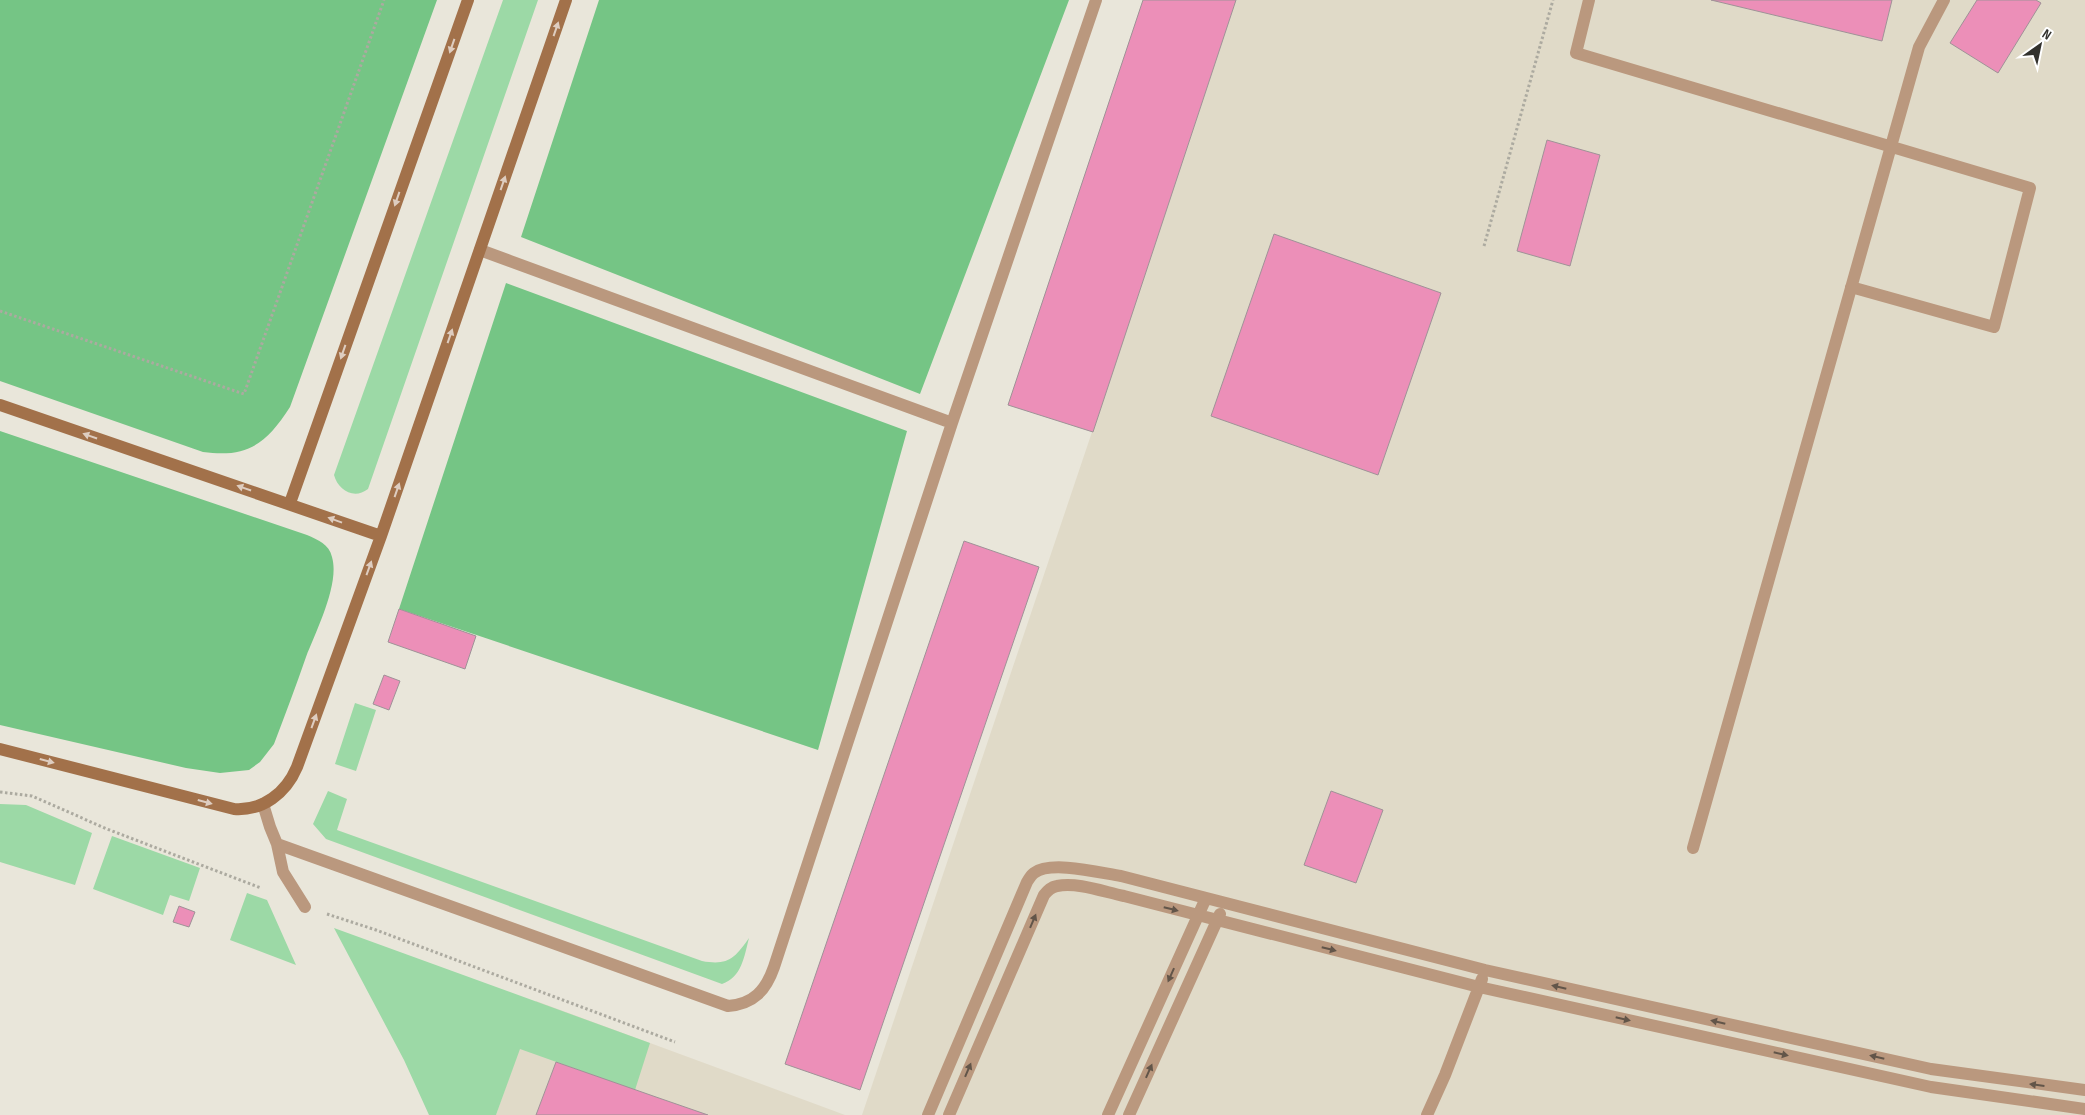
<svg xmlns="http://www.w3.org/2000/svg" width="2085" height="1115" font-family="'Sofia Sans Condensed',sans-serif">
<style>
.built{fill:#e0dac8}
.green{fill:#9cd9a6}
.forest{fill:#75c585}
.building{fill:#ec8fb8;stroke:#9f9297}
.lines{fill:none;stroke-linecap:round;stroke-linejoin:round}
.path{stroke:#acaaa0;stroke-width:3;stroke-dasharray:2.5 2.5;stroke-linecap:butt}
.lane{stroke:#ba987e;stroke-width:12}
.secondary{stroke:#a2714a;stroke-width:12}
.oneway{fill:#decdc0}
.oneway2{fill:#625549}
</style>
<rect width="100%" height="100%" fill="#e9e6da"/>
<!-- built -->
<path class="built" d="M1143,0H2085V1115H862L1092,432L1008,405Z
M536,1001L650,1043L845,1115H496Z"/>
<!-- green -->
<path class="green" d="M503,0H538L368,489C354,500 338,490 334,475Z
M355,703L376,710L356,771L335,764Z
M328,791L347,799L337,830L702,961C728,966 735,958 749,938C744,957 742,977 722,984L326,839L313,824Z
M0,804L26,805L92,833L75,885L0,862Z
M112,836L200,868L189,901L170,895L163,915L93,889Z
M247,893L267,900L296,965L230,940Z
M334,928L650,1043L635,1090L520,1049L496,1115H429L404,1060Z"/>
<!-- forest -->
<path class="forest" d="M0,0H437L290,407C266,444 248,458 203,452L0,381Z
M599,0H1069L920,394L521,237Z
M506,283L907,431L818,750L399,609Z
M0,431L307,535C318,540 329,544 332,557C340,584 316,631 306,657C296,686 285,715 274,744L260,762L249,770L220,773L186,768L0,725Z"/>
<!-- building -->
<path class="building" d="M1143,0H1236L1093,432L1008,405Z
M1711,0H1892L1882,41Z
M1977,0H2036L2041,3L1998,73L1950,43Z
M1547,140L1600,155L1570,266L1517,251Z
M1274,234L1441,293L1378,475L1211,416Z
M964,541L1039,567L860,1090L785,1064Z
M399,609L476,636L465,669L388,642Z
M384,675L400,681L389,710L373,704Z
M1331,791L1383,810L1356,883L1304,865Z
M179,906L195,912L189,927L173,922Z
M556,1062L656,1097L708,1115H536Z"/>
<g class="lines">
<!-- path -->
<path class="path" d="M1484,246L1553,0
M0,311L244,394L384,0
M0,792L32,796L107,829L261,888
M327,914L376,930L675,1042"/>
<!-- lane -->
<path class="lane" d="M1589,0L1576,53L2030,188L1994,327L1851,287
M480,250L952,423
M263,804L270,827L277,844L283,872L305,907
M277,844L728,1006C754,1004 766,990 774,967L952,423L1096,0
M1693,848L1919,47L1944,0
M928,1115L1027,882C1029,879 1031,875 1034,873C1051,860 1101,873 1121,876L1485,970L1931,1069L2085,1090
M949,1115L1044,895C1048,890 1051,887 1057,886C1078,882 1104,892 1124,896L1479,987L1931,1087L2085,1109
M1108,1115L1206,898
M1129,1115L1220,914
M1427,1115L1445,1075L1482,979"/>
<!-- secondary -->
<path class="secondary" d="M0,405L381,536
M290,503L468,0
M0,749L234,809C263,811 286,793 297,767L381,536L566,0"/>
</g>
<!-- one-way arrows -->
<defs><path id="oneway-solid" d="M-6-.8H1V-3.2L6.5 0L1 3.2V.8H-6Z" transform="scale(1.25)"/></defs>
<g class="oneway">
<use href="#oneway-solid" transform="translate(556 29) rotate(-71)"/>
<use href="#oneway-solid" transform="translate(452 46) rotate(109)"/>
<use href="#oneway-solid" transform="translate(503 183) rotate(-71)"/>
<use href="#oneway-solid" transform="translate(397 199) rotate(109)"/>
<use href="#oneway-solid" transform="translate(450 336) rotate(-71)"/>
<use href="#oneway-solid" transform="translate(343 352) rotate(109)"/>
<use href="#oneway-solid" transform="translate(90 436) rotate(-161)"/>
<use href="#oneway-solid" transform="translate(244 488) rotate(-161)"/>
<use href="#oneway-solid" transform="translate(397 490) rotate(-71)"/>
<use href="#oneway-solid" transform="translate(335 520) rotate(-160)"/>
<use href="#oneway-solid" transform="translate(369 568) rotate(-70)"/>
<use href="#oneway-solid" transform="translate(314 721) rotate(-70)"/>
<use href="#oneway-solid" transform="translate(47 761) rotate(15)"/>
<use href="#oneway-solid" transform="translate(205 802) rotate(15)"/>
</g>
<g class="oneway2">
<use href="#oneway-solid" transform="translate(1171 909) rotate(14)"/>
<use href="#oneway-solid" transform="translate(1033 921) rotate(-67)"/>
<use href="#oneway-solid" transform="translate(1329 949) rotate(14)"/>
<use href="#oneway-solid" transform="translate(1171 975) rotate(114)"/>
<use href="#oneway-solid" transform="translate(1559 987) rotate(-167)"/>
<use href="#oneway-solid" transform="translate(1623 1019) rotate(13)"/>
<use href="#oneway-solid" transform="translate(1718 1022) rotate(-167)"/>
<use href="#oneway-solid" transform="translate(1781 1054) rotate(13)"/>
<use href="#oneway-solid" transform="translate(1877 1057) rotate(-167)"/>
<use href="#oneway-solid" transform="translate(968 1070) rotate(-67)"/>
<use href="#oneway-solid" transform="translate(1149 1071) rotate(-66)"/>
<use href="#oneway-solid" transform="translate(2037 1085) rotate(-173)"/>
</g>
<!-- north arrow -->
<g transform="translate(2040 45) rotate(33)" stroke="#ffffff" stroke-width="4" paint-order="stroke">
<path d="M0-4L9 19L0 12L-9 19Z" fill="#32312d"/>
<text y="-8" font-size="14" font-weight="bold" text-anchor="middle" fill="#32312d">N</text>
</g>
</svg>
